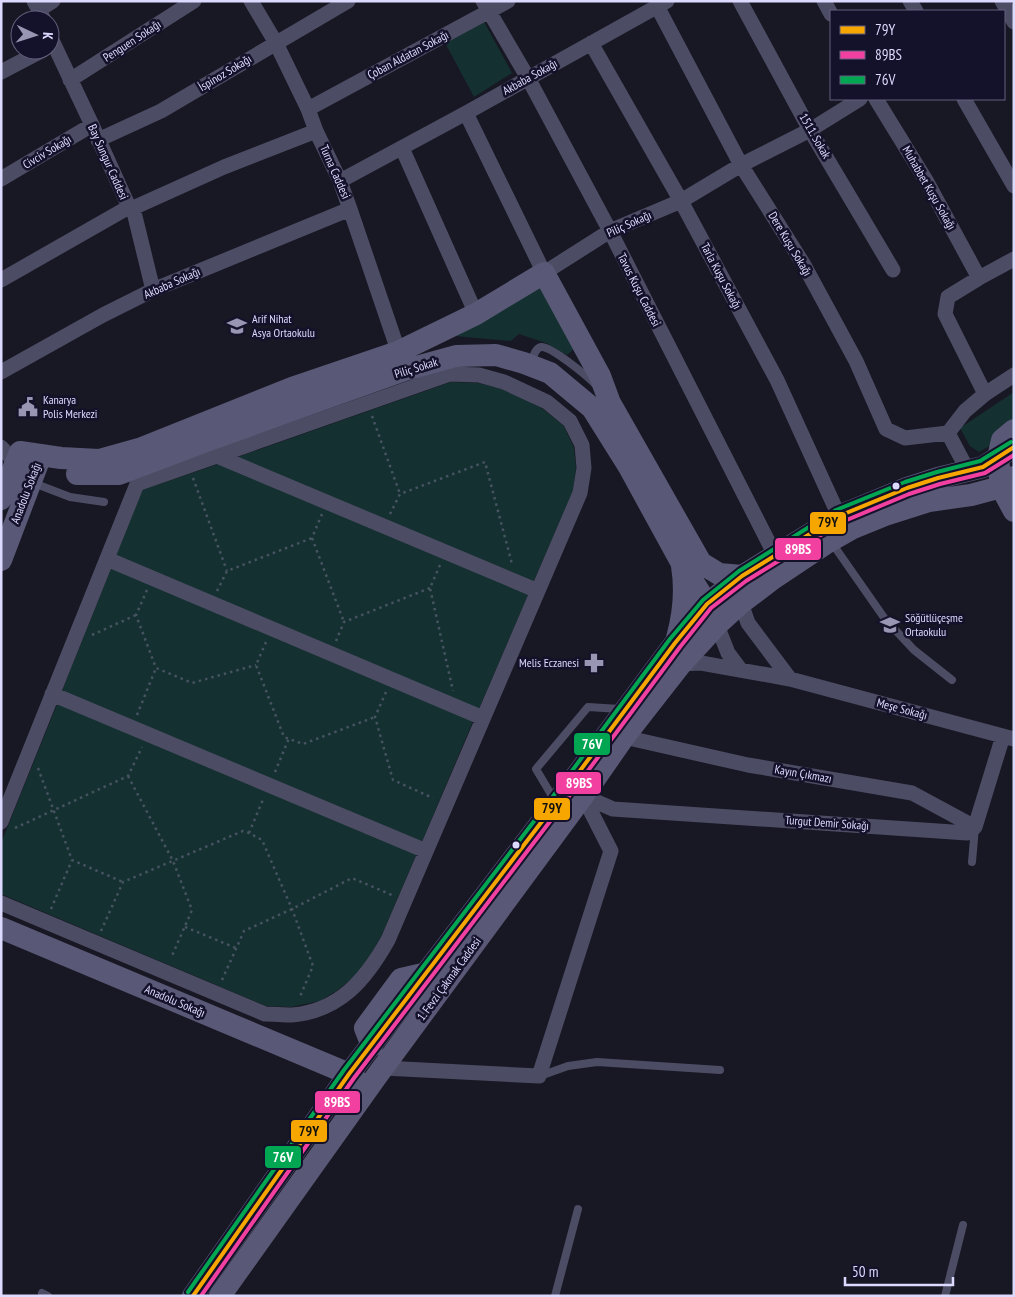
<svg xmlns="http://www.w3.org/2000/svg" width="1015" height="1297" font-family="'PT Sans Narrow',sans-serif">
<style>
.green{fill:#153030}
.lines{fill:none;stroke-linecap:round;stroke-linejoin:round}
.path{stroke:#465361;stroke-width:2.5;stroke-dasharray:2.5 4;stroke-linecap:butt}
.lane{stroke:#4c4c64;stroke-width:8}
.street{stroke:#4c4c64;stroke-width:15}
.secondary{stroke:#595876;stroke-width:22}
.bus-1-casing{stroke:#14112a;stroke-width:8}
.bus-2-casing{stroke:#14112a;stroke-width:8}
.bus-3-casing{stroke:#14112a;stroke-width:8}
.bus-1{stroke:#f7a600;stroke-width:4}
.bus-2{stroke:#f240a1;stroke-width:4}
.bus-3{stroke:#00a651;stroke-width:4}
.bus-dot{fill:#dddaff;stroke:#14112a;stroke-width:2}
.labels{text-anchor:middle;stroke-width:5;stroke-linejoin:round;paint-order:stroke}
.street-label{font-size:12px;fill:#dddaff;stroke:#14112a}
.poi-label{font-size:12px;fill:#dddaff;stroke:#14112a;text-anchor:start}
.line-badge{stroke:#14112a;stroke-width:2}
.badge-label{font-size:14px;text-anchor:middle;font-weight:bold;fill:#fff}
.pale-badge-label{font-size:14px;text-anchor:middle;font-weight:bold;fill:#111}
</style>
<rect width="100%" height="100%" fill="#181724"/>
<!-- green -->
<path class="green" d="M482,18L512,73L474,97L443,39Z
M541,283L577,346L567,355L546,343L519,334L511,341L455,336Z
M451,382L478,383L502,389L523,398L543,409L564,426L574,448L576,468L573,491L533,583L235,458Z
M1014,392V429L995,443L979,452L970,446L960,428Z
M221,463L529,593L478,711L115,558L142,490Z
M112,566L474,719L421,844L61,693Z
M58,702L417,853L381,937L369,957L355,976L338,990L320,1001L291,1007L266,1006L1,894V843Z"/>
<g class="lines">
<!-- path -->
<path class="path" d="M372,416L400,494
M193,478L227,571
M322,514L312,538L344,622
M390,514L400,494L485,462L512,564
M440,565L430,588L453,691
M147,590L136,615L156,668L192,683L256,665
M217,591L227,571L312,538
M92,635L136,615
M336,641L344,622L430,588
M266,642L256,665L284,737L303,744L375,717
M386,692L375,717L393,780L433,798
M137,715L156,668
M38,768L72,860L123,882
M275,772L289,738
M128,776L173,861L192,910L171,958
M15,828L128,776L142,747
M249,833L264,797
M51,909L72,860
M185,927L236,948
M101,931L123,882L243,831L249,833L262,840L292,909L313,966L299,999
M222,980L244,931L292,909L352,878L392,895"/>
<!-- lane -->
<path class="lane" d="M530,364C533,358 535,348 541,347C551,346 587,376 595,384
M31,482L70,497L104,502
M832,543L885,619L914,650L952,680
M555,801L536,769L588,707L620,709
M972,862L975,827
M540,1076L568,1066L597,1062L720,1070
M42,1293L48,1296
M555,1296L578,1209
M945,1296L963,1225"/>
<!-- street -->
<path class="street" d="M34,1L39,10L44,20
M251,1L276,43L308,109L316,131L340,181L350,209L401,359
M483,1L528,78L610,231L775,555
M740,1L810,130L893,270
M824,1L831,14
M910,1L916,11
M1002,1L1014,22
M657,6L741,165L804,265L856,361L886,429L905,438L948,433
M39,10L53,1
M50,36L92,125L129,207L133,208L153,290
M591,43L681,201L777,380L839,516
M1,72L43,50
M70,80L194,1
M876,99L927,182L979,278
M964,99L1014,186
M308,109L508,1
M466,113L544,273L610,231L681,201L741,165L810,130L860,99
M98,140L161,111L348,1
M402,148L476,314
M1,179L92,125
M340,181L466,113L667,1
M133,208L224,167L316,131
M1,280L129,207
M1,372L103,315L153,290L350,209
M985,394L945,314L948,297L979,278L1014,259
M1,447L15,462
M217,456L538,591
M968,471L948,433L965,411L985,394L1014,375
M107,559L483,718
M741,603L748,623L790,679
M717,625L728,653L740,669
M681,664L701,663L790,679L1014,739
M52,694L426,851
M624,737L748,765L912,793L975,827
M583,796L613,809L967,833L975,827L1003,736
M1,822L137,484L450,374L479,375L504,382L547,402L570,421L582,445L584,468L580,493L388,940C366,979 340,1011 292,1015C283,1015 274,1014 265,1014L1,903
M384,1068L539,1076L611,851L583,796"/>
<!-- secondary -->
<path class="secondary" d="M1014,430L1002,440L998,458L1001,487L1014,511
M77,474H119L209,440L405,370L456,356L496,355L524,363L550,373L592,408L629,467L681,562L707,604L713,617
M1,499L20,452L61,458L99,460L142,448L292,388L398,352L476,314L544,273L600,376L610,403L701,563L719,574L742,576
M1,560L41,455
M677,638C684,613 686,591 682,566
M1,928L349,1074L360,1083
M372,1046L365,1028L401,979L427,973
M193,1296L349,1074L556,803L675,643L707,604L742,576L839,516L907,488L938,478L983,467L1014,447
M220,1296L376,1077L583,796L624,737L681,664L717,625L741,603L774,578L825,544L853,528L885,515L929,501L971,495L1001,487L1014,477"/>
<defs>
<path id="bus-1" d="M193,1296L349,1074L556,803L675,643L707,604L742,576L839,516L907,488L938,478L983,467L1014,447"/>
<path id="bus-2" d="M201,1296L354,1078L561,807L680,647L711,608L746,581L842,522L909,494L940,484L985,473L1014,455"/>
<path id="bus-3" d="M188,1292L344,1070L551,799L670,639L703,600L739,571L836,510L905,482L937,472L980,461L1011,442"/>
</defs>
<!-- bus-1 casing -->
<use href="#bus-1" class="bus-1-casing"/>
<!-- bus-2 casing -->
<use href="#bus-2" class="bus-2-casing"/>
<!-- bus-3 casing -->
<use href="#bus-3" class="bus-3-casing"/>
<!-- bus-1 -->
<use href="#bus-1" class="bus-1"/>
<!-- bus-2 -->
<use href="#bus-2" class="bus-2"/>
<!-- bus-3 -->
<use href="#bus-3" class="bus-3"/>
</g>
<!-- icons -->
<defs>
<symbol id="school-bare" viewBox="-9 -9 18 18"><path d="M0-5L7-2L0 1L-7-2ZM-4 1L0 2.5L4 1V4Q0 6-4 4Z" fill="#9896b2" stroke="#14112a" stroke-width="2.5" paint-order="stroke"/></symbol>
<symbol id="civic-bare" viewBox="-9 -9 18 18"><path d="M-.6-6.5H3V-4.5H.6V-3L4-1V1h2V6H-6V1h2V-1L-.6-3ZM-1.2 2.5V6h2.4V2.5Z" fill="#9896b2" stroke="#14112a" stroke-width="2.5" paint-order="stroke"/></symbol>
<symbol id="pharmacy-bare" viewBox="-9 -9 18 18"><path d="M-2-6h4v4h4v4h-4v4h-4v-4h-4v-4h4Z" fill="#9896b2" stroke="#14112a" stroke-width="2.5" paint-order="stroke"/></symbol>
</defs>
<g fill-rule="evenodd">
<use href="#school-bare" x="223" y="312" width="28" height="28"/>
<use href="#civic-bare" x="14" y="393" width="28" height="28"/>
<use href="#school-bare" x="876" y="611" width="28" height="28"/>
<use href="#pharmacy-bare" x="580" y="649" width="28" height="28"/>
</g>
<!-- markers -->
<g class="bus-dot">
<circle cx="896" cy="486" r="4.5"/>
<circle cx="516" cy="845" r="4.5"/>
</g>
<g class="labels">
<!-- street labels -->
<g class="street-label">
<text transform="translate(132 41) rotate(-33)" y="4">Penguen Sokağı</text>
<text transform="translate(408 55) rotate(-28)" y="4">Çoban Aldatan Sokağı</text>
<text transform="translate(225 73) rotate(-31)" y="4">İspinoz Sokağı</text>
<text transform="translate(530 77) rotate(-29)" y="4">Akbaba Sokağı</text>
<text transform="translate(815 136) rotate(60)" y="4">1511. Sokak</text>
<text transform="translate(47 152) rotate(-31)" y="4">Civciv Sokağı</text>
<text transform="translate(108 162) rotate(66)" y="4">Bay Sungur Caddesi</text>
<text transform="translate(335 172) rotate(66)" y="4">Turna Caddesi</text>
<text transform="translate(929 188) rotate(60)" y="4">Muhabbet Kuşu Sokağı</text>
<text transform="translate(629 224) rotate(-24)" y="4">Piliç Sokağı</text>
<text transform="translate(790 244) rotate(59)" y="4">Dere Kuşu Sokağı</text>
<text transform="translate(721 276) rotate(62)" y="4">Tarla Kuşu Sokağı</text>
<text transform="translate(172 283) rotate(-24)" y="4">Akbaba Sokağı</text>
<text transform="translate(639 290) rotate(63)" y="4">Tavus Kuşu Caddesi</text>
<text transform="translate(416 368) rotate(-17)" y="4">Piliç Sokak</text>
<text transform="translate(26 493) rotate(-69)" y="4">Anadolu Sokağı</text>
<text transform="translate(902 709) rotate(15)" y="4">Meşe Sokağı</text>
<text transform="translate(803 774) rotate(10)" y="4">Kayın Çıkmazı</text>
<text transform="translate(827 823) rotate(4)" y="4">Turgut Demir Sokağı</text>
<text transform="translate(449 979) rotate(-54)" y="4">1. Fevzi Çakmak Caddesi</text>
<text transform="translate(175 1001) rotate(23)" y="4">Anadolu Sokağı</text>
</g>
<!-- poi labels -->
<g class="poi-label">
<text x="252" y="323">Arif Nihat<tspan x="252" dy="14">Asya Ortaokulu</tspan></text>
<text x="43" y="404">Kanarya<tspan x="43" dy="14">Polis Merkezi</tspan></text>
<text x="905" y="622">Söğütlüçeşme<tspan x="905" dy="14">Ortaokulu</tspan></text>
<text x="579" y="667" text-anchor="end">Melis Eczanesi</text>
</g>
</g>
<g class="line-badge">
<rect x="809" y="511" width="38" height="24" rx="5" fill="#f7a600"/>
<rect x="774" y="537" width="48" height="24" rx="5" fill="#f240a1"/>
<rect x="573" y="732" width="38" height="24" rx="5" fill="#00a651"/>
<rect x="555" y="771" width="47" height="24" rx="5" fill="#f240a1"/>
<rect x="533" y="797" width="38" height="24" rx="5" fill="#f7a600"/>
<rect x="314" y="1090" width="47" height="24" rx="5" fill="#f240a1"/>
<rect x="290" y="1119" width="38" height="24" rx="5" fill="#f7a600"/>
<rect x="264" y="1145" width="38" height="24" rx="5" fill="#00a651"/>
</g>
<g class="badge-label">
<text x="798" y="554">89BS</text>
<text x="592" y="749">76V</text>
<text x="579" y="788">89BS</text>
<text x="337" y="1107">89BS</text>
<text x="283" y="1162">76V</text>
</g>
<g class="pale-badge-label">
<text x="828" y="527">79Y</text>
<text x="552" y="813">79Y</text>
<text x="309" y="1136">79Y</text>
</g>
<!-- border -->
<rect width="1015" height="1297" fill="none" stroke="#dddaff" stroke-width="5"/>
<!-- legend -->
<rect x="830" y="10" width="175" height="90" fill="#14112a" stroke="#64617f"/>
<rect x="840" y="26" width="25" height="8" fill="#f7a600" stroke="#64617f"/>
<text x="875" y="35" font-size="15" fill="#dddaff">79Y</text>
<rect x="840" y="51" width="25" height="8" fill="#f240a1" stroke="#64617f"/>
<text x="875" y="60" font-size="15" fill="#dddaff">89BS</text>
<rect x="840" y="76" width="25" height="8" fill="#00a651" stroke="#64617f"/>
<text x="875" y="85" font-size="15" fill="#dddaff">76V</text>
<!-- north arrow -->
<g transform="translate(35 35) rotate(94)"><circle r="24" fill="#14112a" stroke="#64617f"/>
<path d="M0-4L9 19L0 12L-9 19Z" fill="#9896b2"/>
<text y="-8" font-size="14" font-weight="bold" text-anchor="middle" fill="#dddaff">K</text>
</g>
<!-- scale -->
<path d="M845 1277v8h108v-8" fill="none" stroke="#dddaff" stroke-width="2.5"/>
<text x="852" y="1277" font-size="15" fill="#dddaff" stroke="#14112a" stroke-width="4" paint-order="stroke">50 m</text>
</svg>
